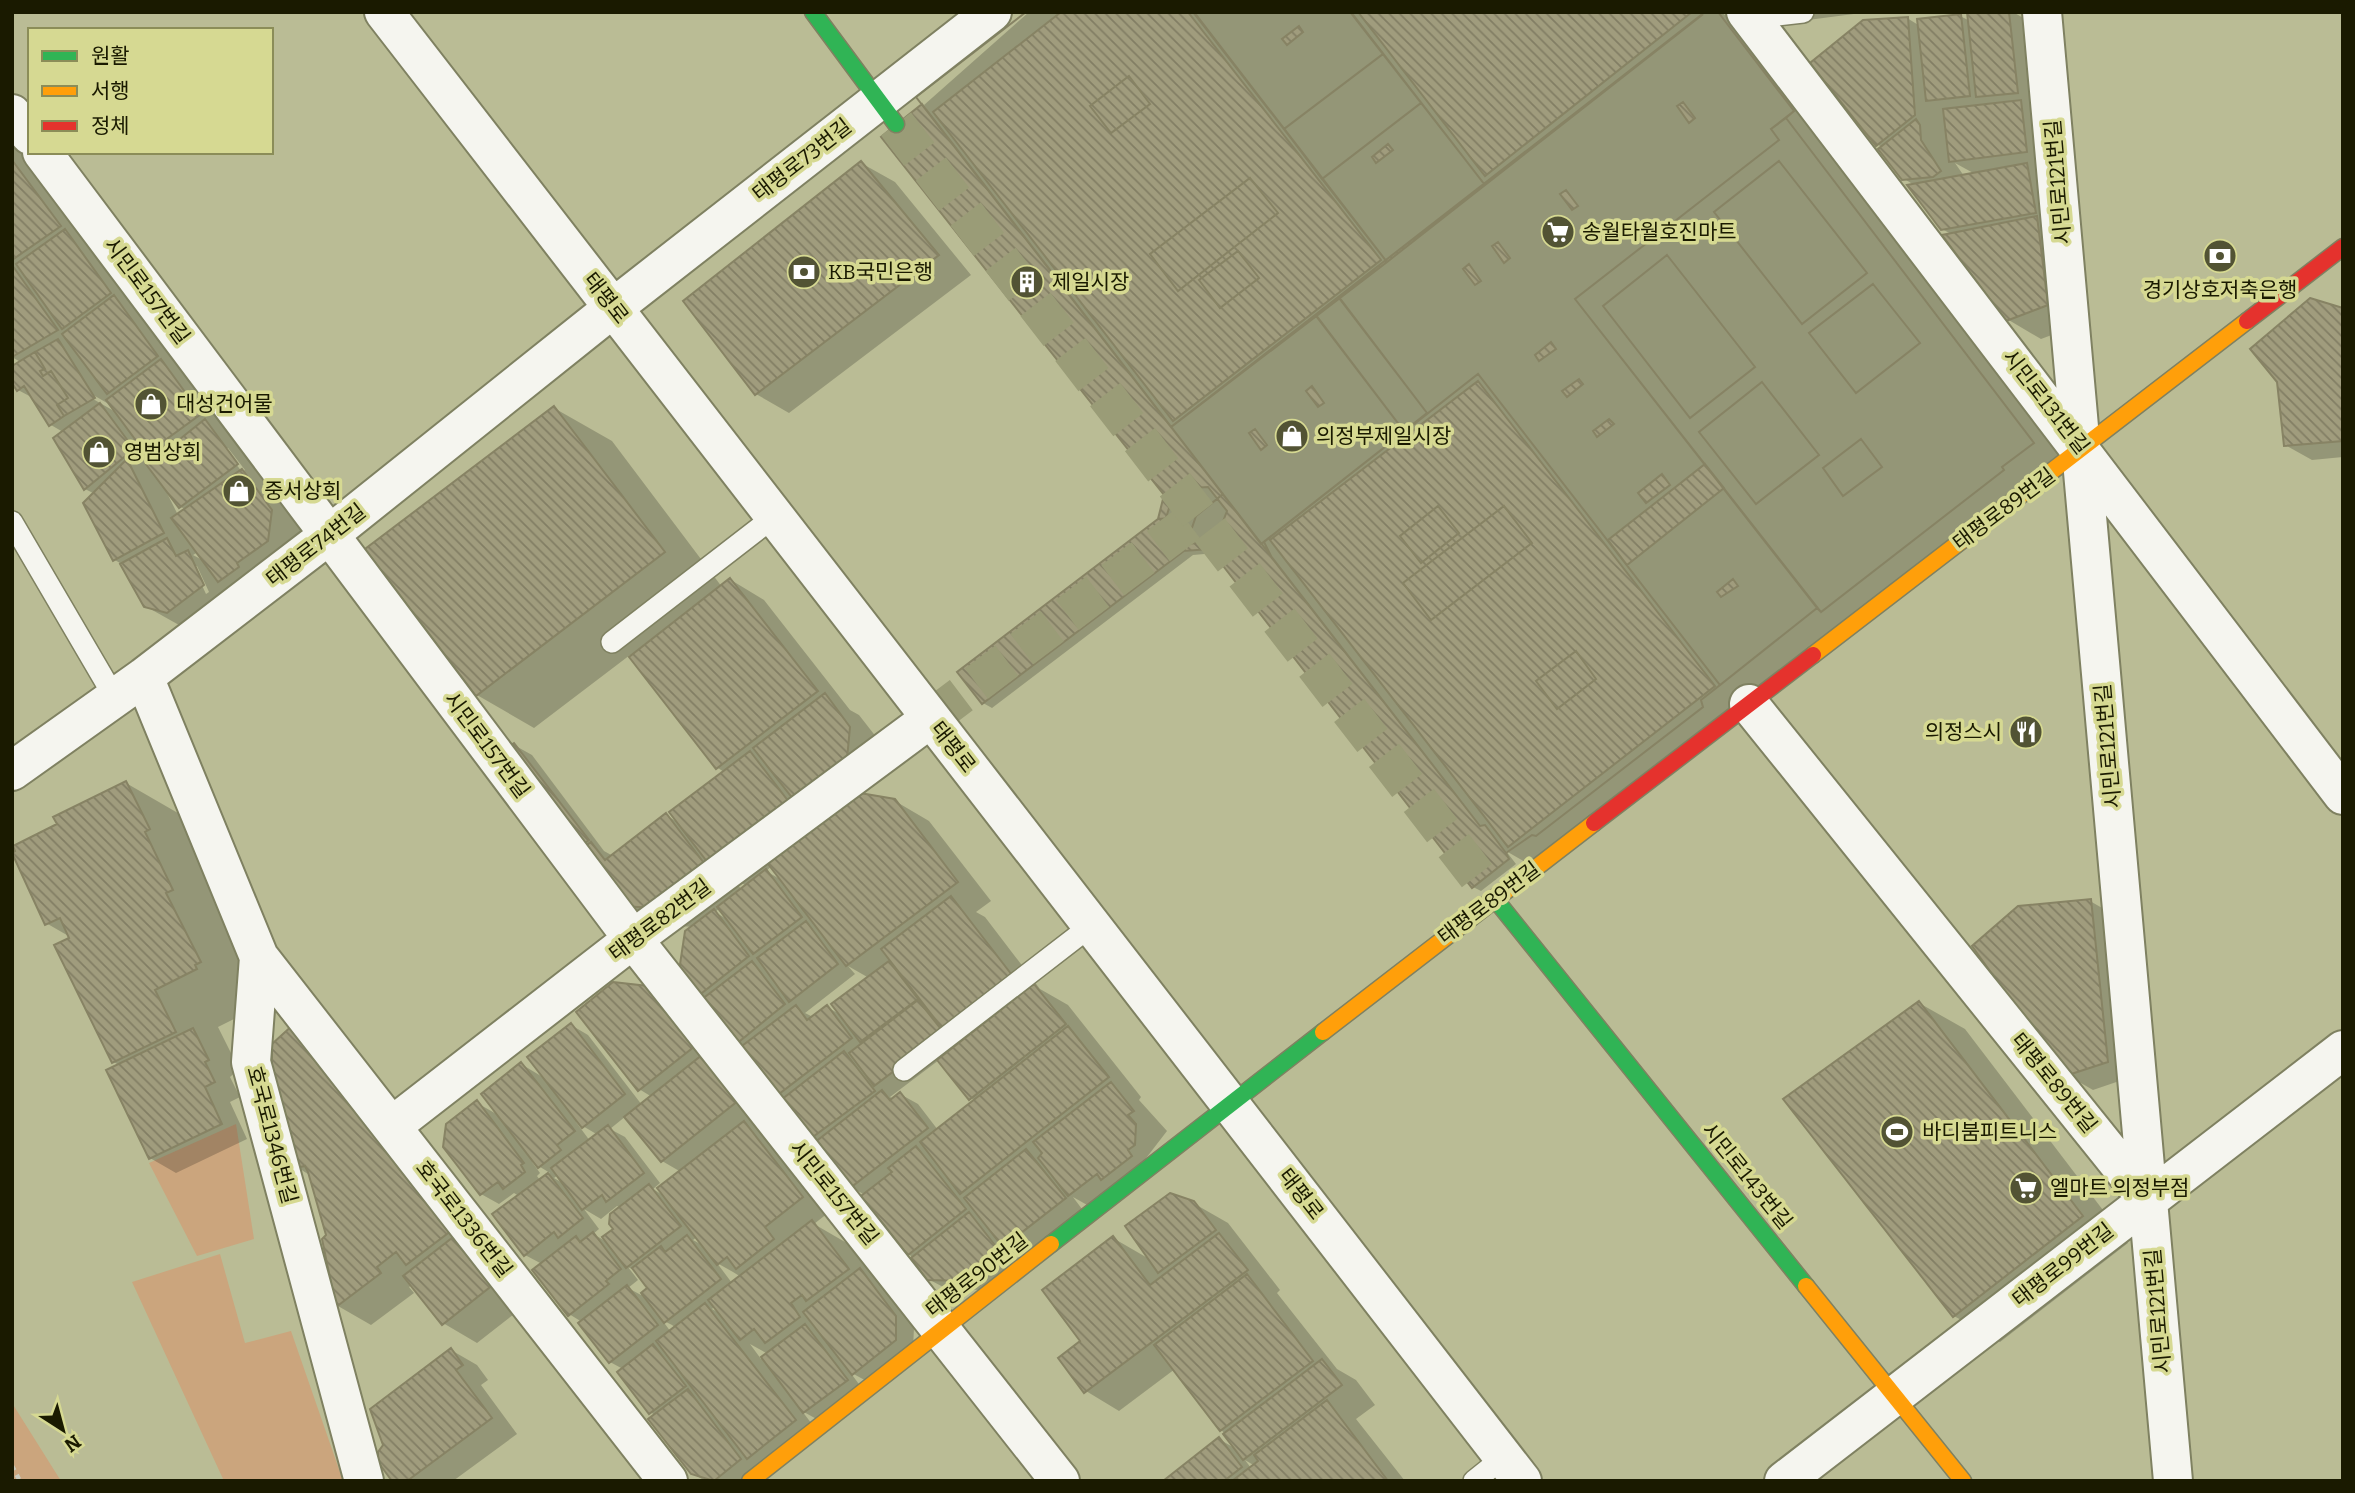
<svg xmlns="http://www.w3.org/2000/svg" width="2355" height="1493" font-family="Bitter,'Noto Sans KR',serif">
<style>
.park{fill:#cba57d}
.shadow{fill:#0003;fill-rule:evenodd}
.building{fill:url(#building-back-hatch);stroke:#878364;stroke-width:2;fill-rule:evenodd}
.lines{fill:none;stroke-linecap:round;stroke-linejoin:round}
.street-tunnel{stroke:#9a9c77;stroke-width:38;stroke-dasharray:38 19;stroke-linecap:butt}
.secondary-tunnel{stroke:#9a9c77;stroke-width:38;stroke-dasharray:38 19;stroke-linecap:butt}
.lane-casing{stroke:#7f8161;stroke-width:24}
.street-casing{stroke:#7f8161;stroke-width:42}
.fast-casing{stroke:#7f8161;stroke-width:19}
.slow-casing{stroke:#7f8161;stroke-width:19}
.jam-casing{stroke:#7f8161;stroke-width:19}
.path{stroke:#cacbbe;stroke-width:4.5;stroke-dasharray:5 5;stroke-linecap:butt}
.lane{stroke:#f5f5ef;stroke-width:21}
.street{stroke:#f5f5ef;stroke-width:38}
.fast{stroke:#30b455;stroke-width:16}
.slow{stroke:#ff9f0a;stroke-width:16}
.jam{stroke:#e5322d;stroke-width:16}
.labels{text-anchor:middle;stroke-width:7;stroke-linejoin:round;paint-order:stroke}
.street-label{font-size:21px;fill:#1a1a00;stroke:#d6d992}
.poi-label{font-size:21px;fill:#1a1a00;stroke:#d6d992;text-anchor:start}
</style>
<defs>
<pattern id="building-back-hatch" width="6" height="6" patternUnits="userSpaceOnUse" patternTransform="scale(1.75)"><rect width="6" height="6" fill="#a09c7d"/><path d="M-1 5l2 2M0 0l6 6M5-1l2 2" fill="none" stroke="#827e64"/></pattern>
</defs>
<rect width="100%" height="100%" fill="#babc95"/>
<!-- park -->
<path class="park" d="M236,1124L254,1239L197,1256L149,1163Z
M220,1254L245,1343L291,1331L343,1481H224L132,1282Z
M12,1403L61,1481H12Z"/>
<!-- shadow -->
<path class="shadow" d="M1029,12H1720L1747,28L2067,463L1541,871L1506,851L1516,864L1481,891L1473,887L1216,553L1193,555L992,708L983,703L960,673L1160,520L1166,495L924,105Z
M1787,12H1869L1808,20Z
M1983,12H2013L2042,29L2081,324L2041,339L2007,319L1953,235L1942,229L1914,185L1903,178L1883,148L1877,144L1907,18L1920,26L1960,16L1970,21ZM1955,163L1975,174L1964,176Z
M12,136L234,433L230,436L239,441L271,484L268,486L276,490L305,530L253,600L228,586L237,605L202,631L179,625L145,606L123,565L115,560L86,504L95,494L85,489L63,432L51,425L35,399L18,390L22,363L12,357ZM88,392L114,407V411L86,395ZM224,448H228L245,470L242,472ZM166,491L181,507L186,510L178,515ZM198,552L206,562L193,555ZM193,566H197L209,592L206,594Z
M861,163L895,182L971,275L789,413L756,394Z
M2343,310V457L2312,460L2285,445Z
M554,408L612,441L722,587L731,580L764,600L850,710L859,715L884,747L859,795L895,801L929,821L991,901L976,912L985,917L1040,989L1068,1005L1141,1097L1139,1100L1167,1131L1103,1214L1073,1197L1082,1209L1022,1256L1003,1245L1018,1264L984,1290L947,1289L928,1279L865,1195L851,1187L736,1044L706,998L699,995L694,927L652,924L617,904L514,745L532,755L604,851L613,856L666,815L679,823L724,772L718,768L630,655L534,728L477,695ZM772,866L783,881L766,871ZM732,878L747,886L742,890ZM720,908L730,921L715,912ZM848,966L869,978L841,1015L827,1007L813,1017L805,1013L855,974ZM954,1035L964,1041L960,1044ZM939,1060L974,1101L938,1130L918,1104L900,1094L894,1099L890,1097Z
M126,783L190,820L260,1006L218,1027L239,1069L230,1077L240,1097L230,1102L247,1139L176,1173L150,1158L120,1066L114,1062L72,938L46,923L13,855Z
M2090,901L2116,916L2134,1076L2093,1090L2067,1075Z
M648,988L828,1213L814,1224L876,1260L912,1306L903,1313L914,1327L913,1350L870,1383L850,1372L864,1391L822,1422L802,1411L821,1436L744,1481H705L692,1473L623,1369L610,1362L582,1322L569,1314L542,1264L525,1255L519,1196L514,1193L499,1204L481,1194L445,1147L477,1103L500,1116L521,1064L546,1079L571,1025L588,1035L642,1105L652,1097L639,1089ZM626,1116L662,1161L681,1172L666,1197L653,1189L660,1183L625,1137L610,1129ZM576,1122L598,1135L590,1141ZM532,1162L550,1173L540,1180L537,1176L540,1173ZM558,1175L566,1185L554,1178ZM617,1206L621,1208L609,1243L593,1234L599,1229L584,1209L601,1219ZM697,1237L706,1247L693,1240ZM717,1263L733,1272L741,1277L732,1283ZM628,1267L637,1272L650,1289L641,1295L628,1288L638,1280ZM715,1306L723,1315L712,1309ZM662,1320L672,1325L676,1328L671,1332ZM750,1344L768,1354L761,1359Z
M1919,1003L1965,1029L2128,1243L2000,1342L1954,1316Z
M274,1083L532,1300L477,1343L443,1323L412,1285L409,1287L414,1293L371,1325L338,1306L324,1239L327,1236L311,1176L297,1167Z
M1193,1203L1228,1223L1280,1290L1277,1293L1337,1369L1356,1380L1375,1405L1356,1419L1405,1481H1166L1219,1439L1236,1449L1175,1369L1119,1411L1086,1391L1083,1341L1113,1238L1151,1260ZM1245,1460L1255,1466L1251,1468Z
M451,1350L477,1365L488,1380L481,1385L517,1434L453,1481H394Z"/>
<!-- building -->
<path class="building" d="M1026,12H1061L933,112L1173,421L1381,260L1188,12H1193L1387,262L1171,427L916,97Z
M1026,12H1194L1387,262L1171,427L916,97Z
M1193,12H1350L1485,185L1387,262Z
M1194,12H1350L1383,54L1284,129Z
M1351,12H1358L1485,176L1692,12H1718L1794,111L1786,118L2034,443L2002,467L2004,470L1821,612L1817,608L1720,685L1701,700L1703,707L1536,836L1532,835L1506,853L1485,825L1480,826L1171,427L1316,316L1404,431L1427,413L1339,298L1387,262L1322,179L1421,103L1485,185ZM1779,161L1867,273L1802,324L1714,212ZM1667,255L1755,367L1690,418L1603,306ZM1873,284L1920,343L1856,393L1809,333ZM1478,381L1715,686L1508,847L1270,540ZM1762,382L1819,455L1756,504L1699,432ZM1861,439L1882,467L1843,496L1823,468Z
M1351,12H1700L1702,15L1485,185Z
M1705,12H1718L1794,111L1771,129L1779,140L1575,299L1817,608L1720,685L1478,374L1261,544L1171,427Z
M1967,12H2009L2018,93L1976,97Z
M1961,14L1970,96L1926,101L1917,19Z
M1908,17L1915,115L1876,146L1810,63L1863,20Z
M1299,26L1303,32L1287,45L1282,39Z
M1383,54L1421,103L1322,179L1284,129Z
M1129,76L1150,104L1111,133L1090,106Z
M1129,76L1150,104L1111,133L1090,106Z
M2021,100L2027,152L1949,162L1943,109Z
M1683,102L1695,118L1689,123L1677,106Z
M922,104L1223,494L1196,516L1158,519L1164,495L881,137Z
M1786,118L2034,443L2002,467L2004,470L1821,612L1575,299L1779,140L1771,129Z
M1916,119L1920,125L1921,140L1941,171L1933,177L1902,180L1878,149Z
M1388,144L1393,150L1376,163L1372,157Z
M12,160L61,226L12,260Z
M861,161L939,255L755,395L683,301Z
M1779,161L1867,273L1802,324L1714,212Z
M2027,163L2036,213L1941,230L1907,185Z
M1250,178L1278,213L1178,291L1150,254Z
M1250,178L1278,213L1178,291L1150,254Z
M1566,190L1578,206L1572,210L1560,194Z
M2037,216L2048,305L2006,321L1942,235Z
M65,229L111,293L62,329L16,264Z
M1498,242L1510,258L1504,263L1492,246Z
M1238,251L1259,278L1220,308L1199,280Z
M1238,251L1259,278L1220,308L1199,280Z
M1667,255L1755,367L1690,418L1603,306Z
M1469,264L1481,281L1475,285L1463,269Z
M12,265L58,330L12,357Z
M1873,284L1920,343L1856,393L1809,333Z
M114,295L158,356L107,394L62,334Z
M1339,297L1427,413L1404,431L1316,315Z
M2310,298L2343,308V441L2284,446L2277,382L2250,349Z
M58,339L95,398L64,416L57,405L68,398L51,371L43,376L40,371L45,369L35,352Z
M1551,342L1556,349L1539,361L1535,355Z
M35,352L45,369L40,371L43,376L51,371L68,398L57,405L64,416L49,426L24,386L17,391L12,383V366Z
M161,359L201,414L146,454L106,400Z
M1478,374L1720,685L1701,700L1703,707L1536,836L1532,835L1506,853L1485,825L1480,826L1272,558L1264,542Z
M1579,379L1583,384L1567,397L1562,391Z
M1762,382L1819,455L1756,504L1699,432Z
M1312,386L1324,403L1318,407L1306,391Z
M100,403L134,449L84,490L53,438Z
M554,406L665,552L476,696L365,549Z
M205,419L238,464L179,508L145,463L172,440L175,443Z
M1609,419L1614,424L1597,437L1593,431Z
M1255,429L1267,445L1261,450L1249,433Z
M1861,439L1882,467L1843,496L1823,468Z
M127,459L164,533L113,561L83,503Z
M1705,464L1724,488L1627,565L1608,540Z
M242,469L272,510L268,541L237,563L239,567L218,582L171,518Z
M1662,474L1670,485L1646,503L1638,493Z
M1208,487L1227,511L1215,542L1183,544L1165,521L1175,489Z
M1223,494L1261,544L1264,542L1272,558L1480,826L1485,825L1506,853L1509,859L1472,888L1210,549L1184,551L1196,516Z
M1438,506L1459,533L1421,563L1400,536Z
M1438,506L1459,533L1421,563L1400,536Z
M1504,506L1532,543L1431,620L1403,583Z
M1504,506L1532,543L1431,620L1403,583Z
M1196,516L1184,551L982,704L957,672L1158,519Z
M167,538L176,556L188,550L204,585L167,613L144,607L120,564Z
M730,578L818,691L716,769L629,657Z
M1733,579L1738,586L1721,597L1717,592Z
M1576,651L1596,679L1557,709L1536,681Z
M1576,651L1596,679L1557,709L1536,681Z
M825,693L850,727L847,759L794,800L753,748Z
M514,743L589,840L574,850L499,753Z
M750,751L792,806L712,868L669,812Z
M126,781L150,829L145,832L173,890L166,893L201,962L195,965L197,969L155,990L176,1032L112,1063L54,945L69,938L60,918L45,925L12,853L15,851L13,846L57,824L53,817Z
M854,792L895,799L958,882L846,966L765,860Z
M666,813L710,871L661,908L616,906L576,853L591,842L605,860Z
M766,869L802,917L753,954L717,907Z
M951,896L1015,979L945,1032L881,949Z
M2091,899L2108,1062L2065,1076L1972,946L2018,906Z
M714,909L749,956L698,996L679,971L685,931Z
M806,921L838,964L789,1002L757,958Z
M752,961L785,1004L735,1045L701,1000Z
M889,961L918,999L860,1042L831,1004Z
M613,982L648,986L695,1046L638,1091L576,1012Z
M1034,984L1066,1024L969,1100L937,1060Z
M918,1000L944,1033L874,1086L849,1053Z
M1919,1001L2083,1216L1953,1317L1783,1099Z
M796,1005L807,1020L827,1005L852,1038L775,1097L738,1049Z
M571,1023L625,1094L582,1128L527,1057Z
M294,1024L460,1224L406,1265L396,1252L377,1267L381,1273L336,1307L322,1239L326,1235L308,1172L305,1166L295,1168L272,1083V1044Z
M1068,1026L1109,1077L960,1194L920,1142Z
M193,1028L209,1060L205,1062L215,1082L205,1087L222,1124L149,1159L106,1070Z
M844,1051L875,1091L810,1139L781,1100Z
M702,1055L739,1100L661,1162L624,1117Z
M521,1062L575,1131L557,1145L561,1150L538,1168L481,1094Z
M1111,1082L1134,1111L1128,1115L1136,1124L1135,1145L1128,1150L1132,1156L1101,1180L1097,1174L1068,1196L1038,1158L1042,1153L1033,1142Z
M882,1090L890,1100L900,1092L928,1128L850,1188L814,1143Z
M477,1100L524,1163L521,1165L525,1172L503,1189L498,1182L480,1195L443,1147L446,1124Z
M744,1121L803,1197L765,1227L774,1239L736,1269L727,1257L717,1265L657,1188Z
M608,1125L644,1173L606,1202L602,1195L582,1210L551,1168Z
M916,1146L966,1209L908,1255L861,1196L892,1172L888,1168Z
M1026,1149L1066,1198L1003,1247L964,1198Z
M548,1173L583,1218L558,1238L554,1232L524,1256L492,1214Z
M649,1184L681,1226L626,1268L602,1237L613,1229L609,1224L610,1214Z
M1170,1193L1194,1201L1216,1230L1158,1273L1125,1226Z
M969,1212L1001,1253L966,1281L927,1280L911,1258Z
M812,1220L849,1269L806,1301L802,1295L791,1303L800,1317L765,1343L754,1329L740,1340L708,1300Z
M461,1231L499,1280L442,1325L403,1276Z
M593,1232L621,1269L606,1281L609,1284L568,1316L532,1270L576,1236L580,1242Z
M1219,1233L1248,1270L1084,1393L1058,1358L1080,1341L1042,1290L1113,1236L1150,1285Z
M687,1235L721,1279L664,1323L641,1293L647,1288L632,1268L661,1246L665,1252Z
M860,1268L896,1316V1340L852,1375L803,1312Z
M1247,1274L1313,1361L1220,1431L1154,1345Z
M627,1285L658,1325L609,1363L578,1323Z
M705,1303L796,1420L747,1459L656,1341Z
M805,1324L848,1380L803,1413L761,1357Z
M653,1344L686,1386L649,1414L617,1372Z
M451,1348L463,1365L456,1370L492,1418L407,1481H392L378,1462V1452L383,1445L370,1409Z
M1322,1359L1342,1385L1243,1460L1223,1434Z
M688,1389L741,1459L714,1481L691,1474L648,1419Z
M1327,1400L1388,1481H1232L1258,1461L1254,1455Z
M1219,1437L1242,1467L1224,1481H1163Z"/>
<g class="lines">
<!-- street-tunnel -->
<path class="street-tunnel" d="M931,718L1198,516"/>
<!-- secondary-tunnel -->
<path class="secondary-tunnel" d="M896,124L1495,899"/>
<defs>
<path id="lane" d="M1750,18L1803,12
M12,522L115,698
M612,642L775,516
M904,1070L1092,925
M1474,1481L1504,1457"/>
<path id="street" d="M384,12L1522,1481
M1746,12L2343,795
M2042,12L2173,1481
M12,114L30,135
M42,152L633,939L1060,1481
M144,677L259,957L251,1062L364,1481
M1749,704L2148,1200
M12,771L144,677L329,535L613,308L992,12
M259,957L668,1481
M392,1126L633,939L931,718
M1784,1481L2343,1050"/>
<path id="fast" d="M813,12L896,124
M1495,899L1806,1286
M1051,1244L1323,1032"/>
<path id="slow" d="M1813,655L2247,321
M1323,1032L1594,823
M1806,1286L1963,1481
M750,1481L1051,1244"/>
<path id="jam" d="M2247,321L2343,247
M1594,823L1813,655"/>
</defs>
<!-- lane casing -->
<use href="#lane" class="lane-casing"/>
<!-- street casing -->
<use href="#street" class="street-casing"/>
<!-- fast casing -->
<use href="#fast" class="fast-casing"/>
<!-- slow casing -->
<use href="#slow" class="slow-casing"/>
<!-- jam casing -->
<use href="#jam" class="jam-casing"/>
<!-- path -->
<path class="path" d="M12,1466L20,1481"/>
<!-- lane -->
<use href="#lane" class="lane"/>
<!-- street -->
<use href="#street" class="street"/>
<!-- fast -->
<use href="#fast" class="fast"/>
<!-- slow -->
<use href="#slow" class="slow"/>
<!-- jam -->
<use href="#jam" class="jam"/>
</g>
<!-- icons -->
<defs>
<symbol id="supermarket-disc" viewBox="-11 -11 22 22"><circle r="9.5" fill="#525334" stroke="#d6d992"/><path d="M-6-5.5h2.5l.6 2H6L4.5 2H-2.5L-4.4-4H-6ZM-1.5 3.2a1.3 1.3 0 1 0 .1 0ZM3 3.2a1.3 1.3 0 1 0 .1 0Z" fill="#fff"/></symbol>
<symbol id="bank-disc" viewBox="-11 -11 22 22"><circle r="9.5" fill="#525334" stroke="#d6d992"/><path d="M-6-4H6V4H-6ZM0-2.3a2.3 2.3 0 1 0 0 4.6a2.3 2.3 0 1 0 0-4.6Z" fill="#fff"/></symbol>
<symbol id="building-disc" viewBox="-11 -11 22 22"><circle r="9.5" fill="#525334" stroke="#d6d992"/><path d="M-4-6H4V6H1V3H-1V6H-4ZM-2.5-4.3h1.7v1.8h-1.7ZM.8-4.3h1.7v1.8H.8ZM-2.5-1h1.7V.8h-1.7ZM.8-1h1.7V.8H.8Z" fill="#fff"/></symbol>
<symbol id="shop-disc" viewBox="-11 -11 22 22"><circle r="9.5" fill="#525334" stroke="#d6d992"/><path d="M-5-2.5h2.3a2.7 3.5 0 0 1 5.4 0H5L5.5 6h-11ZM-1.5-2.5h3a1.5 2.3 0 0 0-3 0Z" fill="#fff"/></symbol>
<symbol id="restaurant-disc" viewBox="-11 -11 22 22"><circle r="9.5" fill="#525334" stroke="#d6d992"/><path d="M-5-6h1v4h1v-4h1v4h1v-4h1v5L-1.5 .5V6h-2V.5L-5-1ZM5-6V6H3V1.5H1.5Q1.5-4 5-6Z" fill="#fff"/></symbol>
<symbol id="stadium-disc" viewBox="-11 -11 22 22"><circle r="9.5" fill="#525334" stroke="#d6d992"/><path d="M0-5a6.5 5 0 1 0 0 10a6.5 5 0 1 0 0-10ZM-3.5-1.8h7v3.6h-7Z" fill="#fff"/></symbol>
</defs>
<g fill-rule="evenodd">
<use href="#supermarket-disc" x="1539" y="213" width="38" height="38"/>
<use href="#bank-disc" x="2201" y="237" width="38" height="38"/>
<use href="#bank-disc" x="785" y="253" width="38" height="38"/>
<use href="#building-disc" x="1008" y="263" width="38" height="38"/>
<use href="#shop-disc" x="132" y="385" width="38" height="38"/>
<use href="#shop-disc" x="1273" y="417" width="38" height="38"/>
<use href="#shop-disc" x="80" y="433" width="38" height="38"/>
<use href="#shop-disc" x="220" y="472" width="38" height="38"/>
<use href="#restaurant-disc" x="2007" y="713" width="38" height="38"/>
<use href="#stadium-disc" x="1878" y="1113" width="38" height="38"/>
<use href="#supermarket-disc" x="2007" y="1169" width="38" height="38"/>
</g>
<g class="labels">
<!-- street labels -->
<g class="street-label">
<text transform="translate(802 160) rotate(-38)" y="7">태평로73번길</text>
<text transform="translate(2058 182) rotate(-95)" y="7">시민로121번길</text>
<text transform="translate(147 291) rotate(53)" y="7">시민로157번길</text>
<text transform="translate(606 298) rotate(52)" y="7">태평로</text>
<text transform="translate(2046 402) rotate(52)" y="7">시민로131번길</text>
<text transform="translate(2004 509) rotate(-37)" y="7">태평로89번길</text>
<text transform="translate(316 545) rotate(-38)" y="7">태평로74번길</text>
<text transform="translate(487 745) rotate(53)" y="7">시민로157번길</text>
<text transform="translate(2108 746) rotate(-95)" y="7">시민로121번길</text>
<text transform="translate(953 747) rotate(52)" y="7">태평로</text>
<text transform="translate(1489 903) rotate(-37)" y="7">태평로89번길</text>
<text transform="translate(660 920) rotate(-37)" y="7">태평로82번길</text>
<text transform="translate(2054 1083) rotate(51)" y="7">태평로89번길</text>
<text transform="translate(272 1135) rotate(75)" y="7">호국로1346번길</text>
<text transform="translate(1747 1176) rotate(51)" y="7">시민로143번길</text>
<text transform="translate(834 1193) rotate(51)" y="7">시민로157번길</text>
<text transform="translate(1301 1194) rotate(52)" y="7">태평로</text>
<text transform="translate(464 1219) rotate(52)" y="7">호국로1336번길</text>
<text transform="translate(2063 1265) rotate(-38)" y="7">태평로99번길</text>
<text transform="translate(977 1275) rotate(-38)" y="7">태평로90번길</text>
<text transform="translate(2158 1311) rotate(-95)" y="7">시민로121번길</text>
</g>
<!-- poi labels -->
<g class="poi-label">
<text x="1582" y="239">송월타월호진마트</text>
<text x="828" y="279">KB국민은행</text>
<text x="1052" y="289">제일시장</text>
<text x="2220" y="297" text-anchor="middle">경기상호저축은행</text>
<text x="176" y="411">대성건어물</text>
<text x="1316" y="443">의정부제일시장</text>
<text x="124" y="459">영범상회</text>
<text x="264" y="498">중서상회</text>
<text x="2002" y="739" text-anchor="end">의정스시</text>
<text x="1922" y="1139">바디붐피트니스</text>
<text x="2050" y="1195">엘마트 의정부점</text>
</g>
</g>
<!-- border -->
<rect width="2355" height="1493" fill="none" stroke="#1a1a00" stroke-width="28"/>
<!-- legend -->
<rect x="28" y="28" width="245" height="126" fill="#d6d992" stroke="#8b8d58" stroke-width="2"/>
<rect x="42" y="51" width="35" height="10" fill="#30b455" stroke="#8b8d58" stroke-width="2"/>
<text x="91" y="63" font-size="21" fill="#1a1a00">원활</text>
<rect x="42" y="86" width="35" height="10" fill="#ff9f0a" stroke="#8b8d58" stroke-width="2"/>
<text x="91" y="98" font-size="21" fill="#1a1a00">서행</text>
<rect x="42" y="121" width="35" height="10" fill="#e5322d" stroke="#8b8d58" stroke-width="2"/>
<text x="91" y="133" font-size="21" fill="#1a1a00">정체</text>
<!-- north arrow -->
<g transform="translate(63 1430) rotate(144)" stroke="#d6d992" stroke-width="5" paint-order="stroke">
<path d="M0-5L12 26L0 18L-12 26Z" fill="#1a1a00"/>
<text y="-10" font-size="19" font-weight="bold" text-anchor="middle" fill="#1a1a00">N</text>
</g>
</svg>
